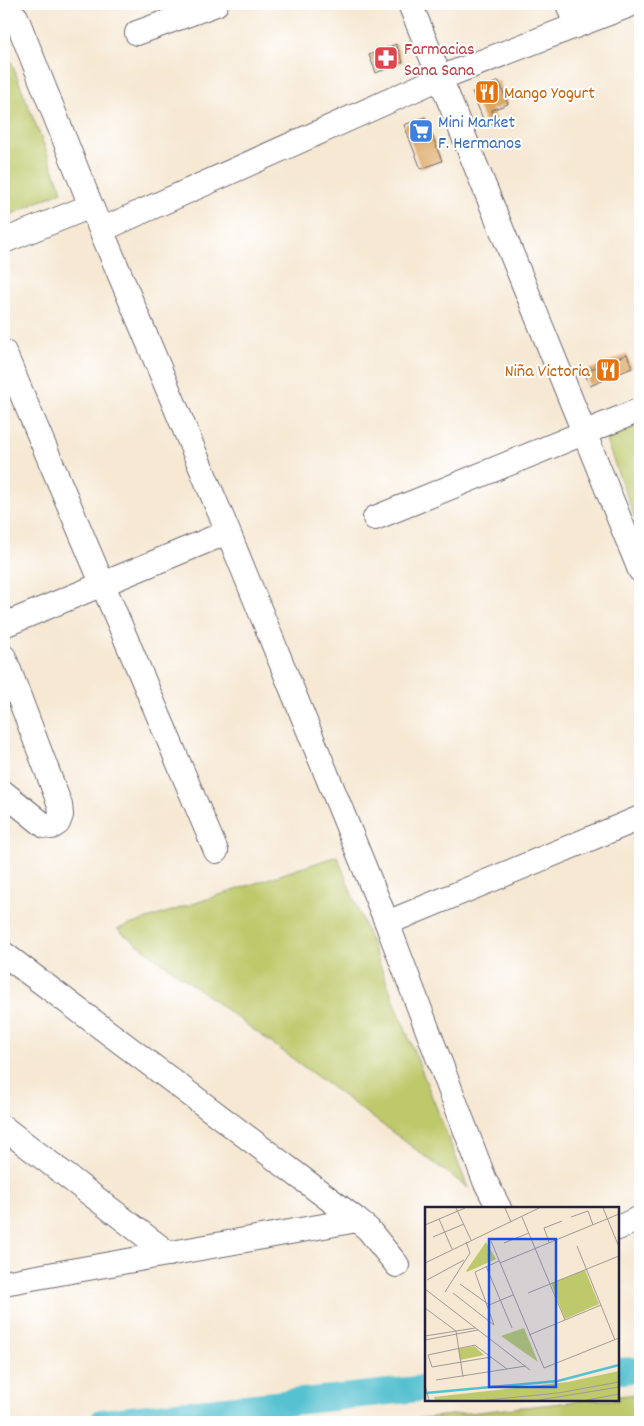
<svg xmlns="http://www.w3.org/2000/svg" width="644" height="1426" font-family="Dekko,sans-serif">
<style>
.green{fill:#bdc96b;stroke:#707653}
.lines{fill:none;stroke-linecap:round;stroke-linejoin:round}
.canal{stroke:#56c1d0;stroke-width:26}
.building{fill:#dca764}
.minor-casing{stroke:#6c6770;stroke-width:26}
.minor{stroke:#fff;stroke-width:24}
.labels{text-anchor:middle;stroke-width:4;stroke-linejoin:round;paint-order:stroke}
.health-label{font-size:18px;fill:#be3a42;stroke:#fff;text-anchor:start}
.food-label{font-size:18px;fill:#c56008;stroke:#fff;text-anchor:start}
.shop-label{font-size:18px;fill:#366cbe;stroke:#fff;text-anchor:start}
.inset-river{fill:none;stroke:#56c1d0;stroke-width:2.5}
.inset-road{fill:none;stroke:#a19996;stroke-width:1}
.view{fill:#1d4ed8;fill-opacity:0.15;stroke:#1d4ed8;stroke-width:2.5}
.inset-edge{fill:none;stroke:#22223b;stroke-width:2.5}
</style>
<rect width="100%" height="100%" fill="#fff"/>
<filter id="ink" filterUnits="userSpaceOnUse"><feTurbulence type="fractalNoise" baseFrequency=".02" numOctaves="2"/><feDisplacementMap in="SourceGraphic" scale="10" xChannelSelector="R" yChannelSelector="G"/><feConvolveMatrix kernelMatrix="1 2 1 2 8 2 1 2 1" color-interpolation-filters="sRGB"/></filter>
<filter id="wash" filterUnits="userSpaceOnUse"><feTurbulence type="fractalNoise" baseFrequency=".0096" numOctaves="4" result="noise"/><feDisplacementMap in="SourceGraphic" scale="20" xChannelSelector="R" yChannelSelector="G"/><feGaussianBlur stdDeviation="1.12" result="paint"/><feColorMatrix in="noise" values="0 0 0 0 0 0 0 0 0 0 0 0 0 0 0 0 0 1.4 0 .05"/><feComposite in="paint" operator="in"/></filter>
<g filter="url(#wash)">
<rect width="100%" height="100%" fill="#f6e8d3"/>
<!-- green -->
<path class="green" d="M4,52L8,54L62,191L4,218Z
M640,410V531L600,425Z
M337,856L468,1188L117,929Z
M640,1394V1422H388L588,1400H618V1396Z"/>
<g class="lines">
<!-- canal -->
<path class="canal" d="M618,1371L640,1370
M102,1422L427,1388"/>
</g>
<g id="blocks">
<!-- building -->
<path class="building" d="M396,44L403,62L376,73L369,55Z
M499,81L508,104L492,110L496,122L486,126L472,92Z
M425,117L442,161L421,169L404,125Z
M627,354L632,368L590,386L584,372Z"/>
</g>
</g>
<g filter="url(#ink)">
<use href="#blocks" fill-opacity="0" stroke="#6c6770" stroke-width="1"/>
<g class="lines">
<defs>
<path id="minor" d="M410,4L640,570
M568,4L576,26
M16,17L91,206L228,532L387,923L485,1181L499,1208
M137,33L216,4
M101,230L440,78L632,4
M4,241L91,206
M4,352L216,851
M375,518L640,410
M4,625L228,532
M4,657L60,805L61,815L58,823L52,827L45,826L4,793
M387,923L640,818
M4,954L357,1220L368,1229L397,1265
M4,1128L169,1254
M618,1228L640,1218
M4,1283L357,1220"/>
</defs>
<!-- minor casing -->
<use href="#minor" class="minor-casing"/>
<!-- minor -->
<use href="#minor" class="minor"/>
</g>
</g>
<!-- icons -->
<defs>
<symbol id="pharmacy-square" viewBox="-11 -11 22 22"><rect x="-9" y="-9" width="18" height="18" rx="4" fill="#e0444e" stroke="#fff"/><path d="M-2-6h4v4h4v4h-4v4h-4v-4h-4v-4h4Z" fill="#fff"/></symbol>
<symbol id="restaurant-square" viewBox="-11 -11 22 22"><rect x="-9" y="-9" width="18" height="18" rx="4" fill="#e8710a" stroke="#fff"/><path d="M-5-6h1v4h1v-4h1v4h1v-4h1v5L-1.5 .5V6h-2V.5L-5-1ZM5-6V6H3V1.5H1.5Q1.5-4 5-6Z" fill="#fff"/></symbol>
<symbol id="supermarket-square" viewBox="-11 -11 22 22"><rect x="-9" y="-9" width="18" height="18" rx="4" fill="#3f7fe0" stroke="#fff"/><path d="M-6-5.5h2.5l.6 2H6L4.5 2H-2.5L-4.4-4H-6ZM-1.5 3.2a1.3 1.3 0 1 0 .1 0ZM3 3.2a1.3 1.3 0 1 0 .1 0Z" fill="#fff"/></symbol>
</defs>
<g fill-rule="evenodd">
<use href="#pharmacy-square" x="372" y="44" width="28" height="28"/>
<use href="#restaurant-square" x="473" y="78" width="28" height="28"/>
<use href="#supermarket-square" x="407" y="117" width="28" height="28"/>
<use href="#restaurant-square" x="594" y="356" width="28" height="28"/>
</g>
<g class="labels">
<!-- health labels -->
<g class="health-label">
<text x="404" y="54">Farmacias<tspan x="404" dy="21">Sana Sana</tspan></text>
</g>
<!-- food labels -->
<g class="food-label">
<text x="504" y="98">Mango Yogurt</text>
<text x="590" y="376" text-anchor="end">Niña Victoria</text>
</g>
<!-- shop labels -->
<g class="shop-label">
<text x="438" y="127">Mini Market<tspan x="438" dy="21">F. Hermanos</tspan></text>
</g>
</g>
<!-- overview -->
<g transform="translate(425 1207)">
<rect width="194" height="194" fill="#f6e8d3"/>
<path d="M61,35L71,52L42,65L41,64ZM160,63L174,97L140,112L126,76ZM99,121L113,155L76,129ZM49,139L59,148L35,153L33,142ZM194,164V193H10L9,190L143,175Z" fill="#bdc96b"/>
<path class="inset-river" d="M1,186L133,174L194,158"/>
<path class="inset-road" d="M31,1L46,33M80,1L86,15M178,1L194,40M97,10L140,113M146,10L163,4L168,18M14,12L27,42M0,18L40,1M8,30L39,17M66,34L119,161L194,131M124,35L119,21L137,14M79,36L104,26M152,39L190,133M0,56L114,1M75,56L194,7M61,59L87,121M2,73L39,53M35,77L63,97M0,82L105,163M20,85L45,46L41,35M28,86L69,118M103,86L194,49M64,98L88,88M0,101L31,124L38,170M69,118L50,65L74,54M104,128L176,98M0,129L50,121M0,133L53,123M66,150L7,160L3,148L50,138L51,139L82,162M11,173L101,159M0,178L4,193M62,193L133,186L194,175M114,193L194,180M162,193L194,187"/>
<path class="view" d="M64,32H131V180H64Z"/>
<rect width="194" height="194" class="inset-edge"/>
</g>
<!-- margin -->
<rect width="644" height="1426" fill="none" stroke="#fff" stroke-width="20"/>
</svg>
